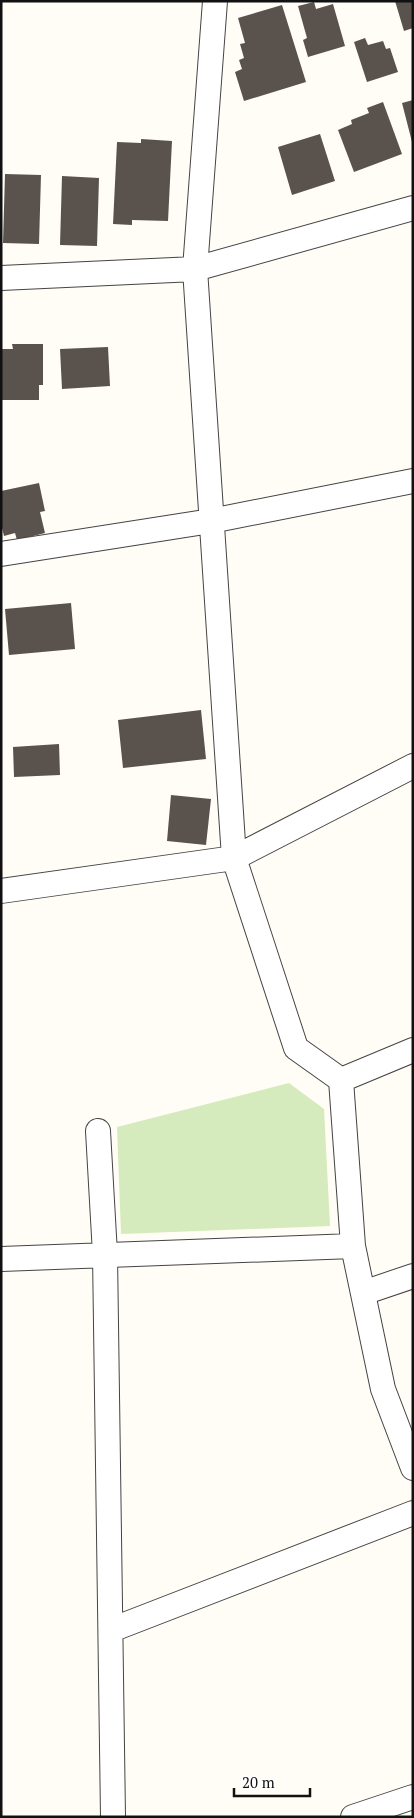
<svg xmlns="http://www.w3.org/2000/svg" width="414" height="1818" font-family="'PT Serif',serif">
<style>
.green{fill:#d5ebbd}
.building{fill:#5a524d}
.lines{fill:none;stroke-linecap:round;stroke-linejoin:round}
.minor-casing{stroke:#444;stroke-width:26}
.minor{stroke:#fff;stroke-width:24}
</style>
<rect width="100%" height="100%" fill="#fffdf5"/>
<!-- green -->
<path class="green" d="M289,1083L324,1109L330,1226L121,1234L117,1127Z"/>
<!-- building -->
<path class="building" d="M395,1H413V28L404,31Z
M314,2L316,9L333,4L345,46L308,57L303,40L307,38L298,6Z
M282,5L306,82L244,101L235,72L242,69L239,60L244,58L240,44L245,43L238,18Z
M365,38L368,45L383,41L386,49L390,48L398,72L367,82L354,42Z
M413,100V142H412L402,103Z
M383,102L402,154L354,172L338,130L352,124L351,120L369,113L367,108Z
M320,134L335,181L292,195L278,147Z
M141,139L172,141L168,221L132,220V225L113,224L117,142L141,143Z
M5,174L41,175L39,244L3,243Z
M62,176L99,178L97,246L60,245Z
M12,344H43V385H39V400H1V349H13Z
M108,347L110,386L62,389L60,349Z
M39,483L45,511L40,512L45,533L17,540L15,533L4,536L1,524V491Z
M71,603L75,649L9,655L5,609Z
M201,710L206,759L123,768L118,720Z
M59,744L60,775L14,777L13,747Z
M171,795L211,799L206,845L167,841Z"/>
<g class="lines">
<defs>
<path id="minor" d="M1,278L195,269L413,208
M1,554L211,521L413,481
M1,891L234,858L413,766
M341,1080L413,1050
M98,1131L105,1254L113,1817
M353,1246L383,1389L413,1468
M1,1259L353,1246L341,1080L296,1048L234,858L195,269L215,1
M363,1293L413,1276
M111,1630L413,1513
M353,1817L413,1797"/>
</defs>
<!-- minor casing -->
<use href="#minor" class="minor-casing"/>
<!-- minor -->
<use href="#minor" class="minor"/>
</g>
<!-- border -->
<rect width="414" height="1818" fill="none" stroke="#111111" stroke-width="5"/>
<!-- scale -->
<path d="M234 1788v8h76v-8" fill="none" stroke="#111111" stroke-width="2.5"/>
<text x="242" y="1788" font-size="15" fill="#111111" stroke="#ffffff" stroke-width="4" paint-order="stroke">20 m</text>
</svg>
